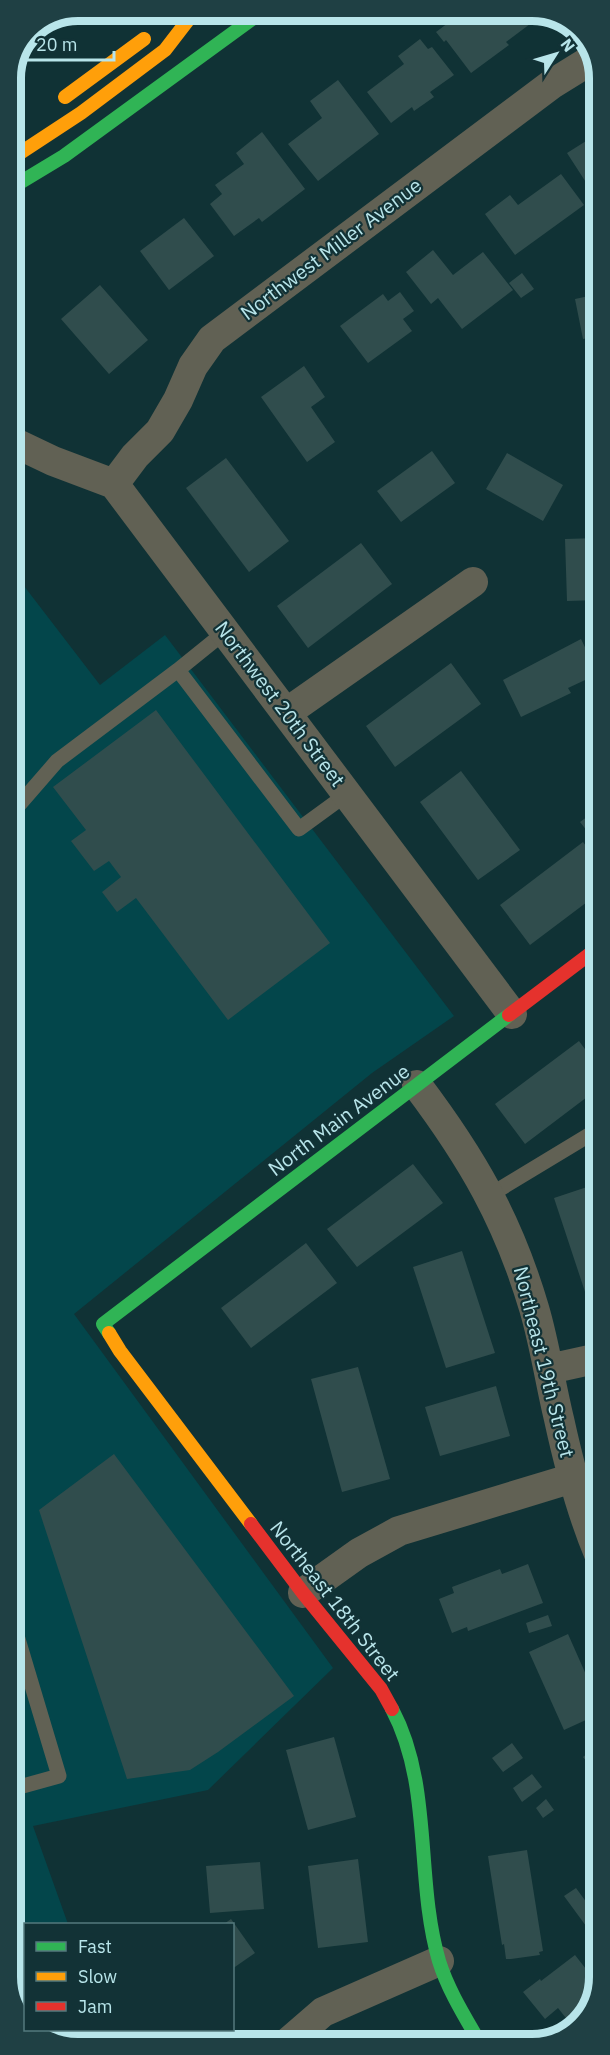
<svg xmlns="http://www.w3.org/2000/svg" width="610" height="2055" font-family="'IBM Plex Sans',sans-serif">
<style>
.built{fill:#03464b}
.building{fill:#304d4d}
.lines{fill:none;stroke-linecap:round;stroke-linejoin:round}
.lane{stroke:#616154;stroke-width:15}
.street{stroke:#616154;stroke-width:30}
.fast{stroke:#30b455;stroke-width:14}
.slow{stroke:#ff9f0a;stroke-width:14}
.jam{stroke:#e5322d;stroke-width:14}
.labels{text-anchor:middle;stroke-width:4.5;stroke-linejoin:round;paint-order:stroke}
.street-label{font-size:20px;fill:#b8e5ea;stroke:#123236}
.rim{fill:none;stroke:#b8e5ea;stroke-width:8}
</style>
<rect width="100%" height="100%" fill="#103235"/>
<!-- built -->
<path class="built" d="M11,569L100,685L165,635L454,1016L372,1073L74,1314L333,1668L208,1790L33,1826L68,1924H26L25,2014L12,1991Z
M37,2030H105L110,2044H73Z"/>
<!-- building -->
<path class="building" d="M464,11H520L530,24L506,42L509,45L471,73L446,40L444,42L436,32Z
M420,39L428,49L432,47L454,75L430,92L434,97L414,111L412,107L391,123L367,92L404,64L398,56Z
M338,80L379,134L318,181L288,144L322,118L310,101Z
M598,130V181L589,187L567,153L594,136L592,134Z
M262,132L305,189L262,222L259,218L234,236L210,204L222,194L215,185L244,164L236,153Z
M561,174L584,205L515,255L485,214L510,195L518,205Z
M184,218L214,256L169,290L140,251Z
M433,250L453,275L483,252L513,290L462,329L438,298L431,304L406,272Z
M522,273L534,289L521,298L509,283Z
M100,285L148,340L109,374L61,319Z
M400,292L414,311L403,319L412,331L368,363L340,326L383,294L388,301Z
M598,294V336L583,339L575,299Z
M304,366L325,397L311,407L335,442L307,462L261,397Z
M432,451L455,483L401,522L377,491Z
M507,453L563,485L543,521L486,489Z
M226,458L289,541L249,572L186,488Z
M598,538L599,600L567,601L565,539Z
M361,543L392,584L308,648L277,606Z
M581,639L598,674L568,688L571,693L521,717L503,680Z
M451,663L481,704L395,767L366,726Z
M156,710L330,943L228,1020L136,898L117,912L102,892L121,877L109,861L94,871L71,841L86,830L53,787Z
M461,771L520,850L478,880L420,802Z
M599,808V846L580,822Z
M583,842L599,863V893L530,945L500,905Z
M579,1041L599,1068V1088L525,1144L495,1104Z
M413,1164L443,1203L357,1267L327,1229Z
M599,1183V1305L590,1307L554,1198Z
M306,1243L337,1283L251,1348L221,1308Z
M462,1251L495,1353L446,1368L413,1267Z
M358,1367L390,1479L342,1492L311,1379Z
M496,1386L510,1436L440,1456L425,1407Z
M114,1454L294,1696L218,1752L190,1770L127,1779L39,1510Z
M528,1564L543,1603L468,1631L467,1627L452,1633L439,1599L454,1593L452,1587L500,1569L502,1574Z
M548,1615L552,1626L529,1633L526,1623Z
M568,1634L599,1704V1714L564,1730L529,1652Z
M334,1737L356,1817L308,1830L286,1750Z
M512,1743L523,1758L503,1772L492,1758Z
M599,1744V1778L583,1757Z
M532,1774L542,1787L522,1802L513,1788Z
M546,1799L554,1810L543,1818L536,1808Z
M527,1850L543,1951L539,1952L540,1955L511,1959H506L504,1944L502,1945L488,1856Z
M358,1859L368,1942L318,1948L308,1866Z
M260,1862L264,1909L210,1913L206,1866Z
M576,1888L598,1918L586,1926L564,1896Z
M231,1919L255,1953L232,1969V1924H224Z
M575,1955L597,1983L583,2021L573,2027L558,2008L545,2019L523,1992L540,1979L541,1981Z
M12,1961L26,2003V2014L12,1991Z
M147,2030H200L196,2044H143Z"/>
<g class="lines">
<!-- lane -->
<path class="lane" d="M225,632L178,670L299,829L347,794
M11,814L57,761L178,670
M490,1195L599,1129
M12,1619L59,1776L12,1789"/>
<!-- street -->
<path class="street" d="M11,441L53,461L114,484L512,1014
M114,484L135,456L160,431L178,400L193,366L212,339L552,84L594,58
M286,713L473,582
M417,1085C472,1158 508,1220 534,1308C545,1345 550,1382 559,1419C569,1465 581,1511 599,1554
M549,1369L599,1358
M303,1593L359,1553L399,1531L573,1478
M286,2044L323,2012L439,1961"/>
<!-- fast -->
<path class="fast" d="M11,188L64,156L263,11
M109,1333L103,1324L509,1015
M392,1709C433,1786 415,1879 439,1961C448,1990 465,2017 480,2043"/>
<!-- slow -->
<path class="slow" d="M65,97L144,39
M11,159L81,113L165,50L195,11
M109,1333L120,1351L251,1524"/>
<!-- jam -->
<path class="jam" d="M509,1015L599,947
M251,1524L303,1593L381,1689L392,1709"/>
</g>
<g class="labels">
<!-- street labels -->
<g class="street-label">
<text transform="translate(331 249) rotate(-37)" y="7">Northwest Miller Avenue</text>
<text transform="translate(280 704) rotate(53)" y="7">Northwest 20th Street</text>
<text transform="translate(339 1120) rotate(-37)" y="7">North Main Avenue</text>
<text transform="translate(544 1362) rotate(76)" y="7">Northeast 19th Street</text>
<text transform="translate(335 1601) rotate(52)" y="7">Northeast 18th Street</text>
</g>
</g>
<!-- crop -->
<path d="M0 0H610V2055H0ZM78 21H532A57 57 0 0 1 589 78V1977A57 57 0 0 1 532 2034H78A57 57 0 0 1 21 1977V78A57 57 0 0 1 78 21Z" fill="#1f4044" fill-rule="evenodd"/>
<path class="rim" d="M78 21H532A57 57 0 0 1 589 78V1977A57 57 0 0 1 532 2034H78A57 57 0 0 1 21 1977V78A57 57 0 0 1 78 21Z"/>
<!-- legend -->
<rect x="24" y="1923" width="210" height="108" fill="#123236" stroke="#547a7e" stroke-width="1.5"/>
<rect x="36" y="1942" width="30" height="9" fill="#30b455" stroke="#547a7e" stroke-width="1.5"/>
<text x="78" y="1953" font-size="18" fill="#b8e5ea">Fast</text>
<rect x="36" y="1972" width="30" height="9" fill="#ff9f0a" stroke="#547a7e" stroke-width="1.5"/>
<text x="78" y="1983" font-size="18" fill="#b8e5ea">Slow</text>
<rect x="36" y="2002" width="30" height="9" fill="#e5322d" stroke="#547a7e" stroke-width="1.5"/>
<text x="78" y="2013" font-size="18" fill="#b8e5ea">Jam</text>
<!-- north arrow -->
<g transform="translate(556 54) rotate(53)" stroke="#123236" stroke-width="4.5" paint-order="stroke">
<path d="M0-4.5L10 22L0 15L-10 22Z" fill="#b8e5ea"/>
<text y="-9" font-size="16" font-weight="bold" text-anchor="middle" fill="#b8e5ea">N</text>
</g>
<!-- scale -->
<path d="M27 51v9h87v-9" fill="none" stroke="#b8e5ea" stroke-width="3"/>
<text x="36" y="51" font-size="18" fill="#b8e5ea" stroke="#123236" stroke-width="4.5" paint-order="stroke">20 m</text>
</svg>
